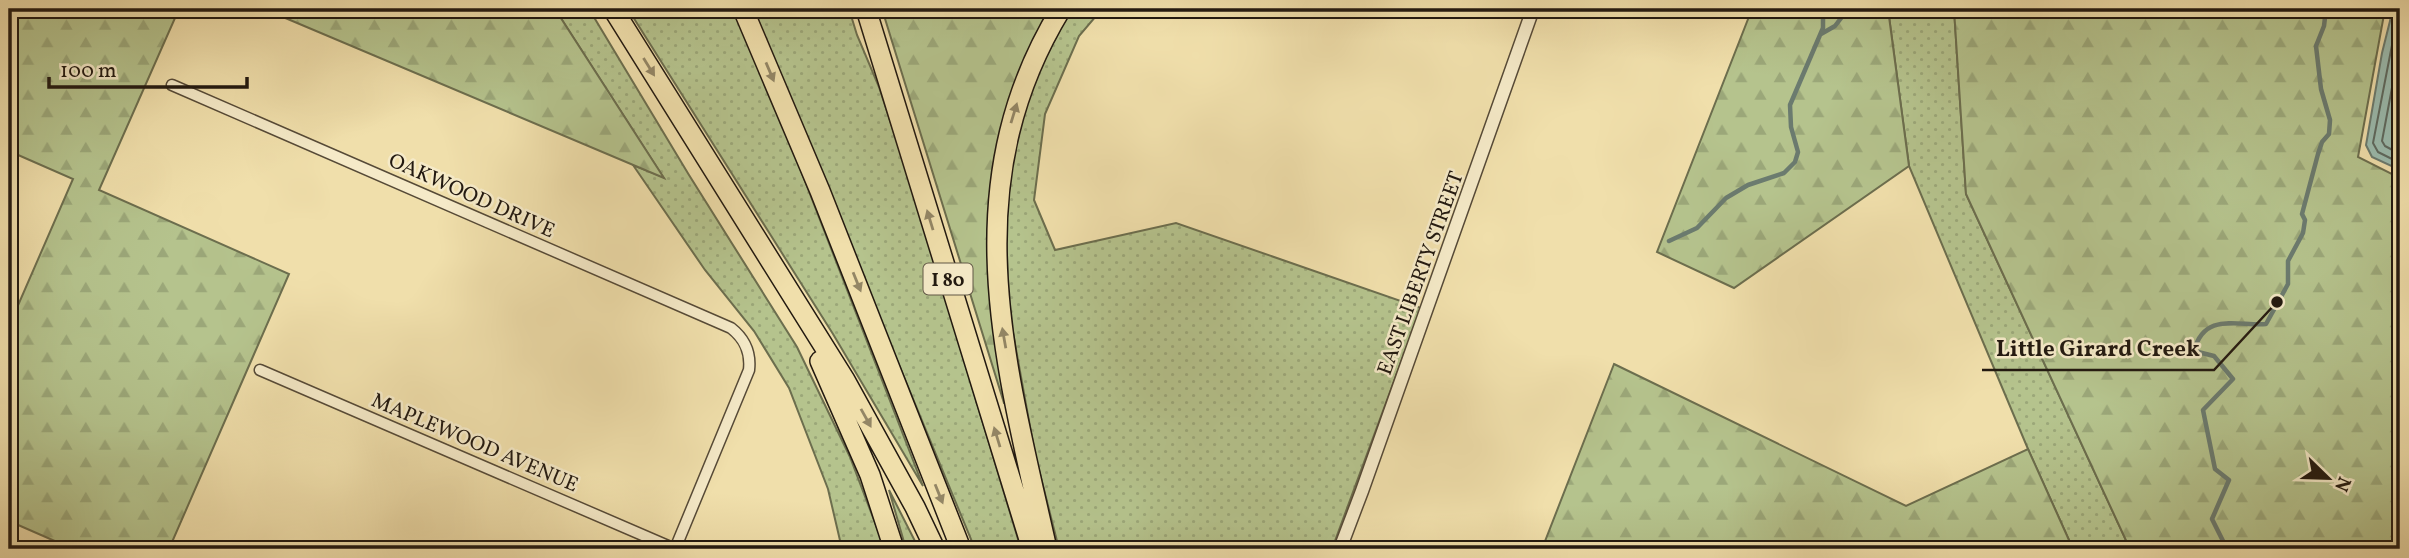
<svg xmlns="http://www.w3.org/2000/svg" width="2409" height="558" font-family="Vollkorn,serif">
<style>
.grass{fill:url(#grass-dots);stroke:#6c6e4e;stroke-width:2}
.forest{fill:url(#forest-firs);stroke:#6c6e4e;stroke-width:2}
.water{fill:#9bbcaf;stroke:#6b7b6f;stroke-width:2}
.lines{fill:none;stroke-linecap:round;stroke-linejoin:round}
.shore{stroke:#5e6a60;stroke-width:2}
.stream{stroke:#6b7b6f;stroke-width:4.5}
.minor-casing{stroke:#564a37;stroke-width:13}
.tertiary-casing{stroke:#564a37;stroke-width:15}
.motorway-casing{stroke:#221910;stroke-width:22}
.minor{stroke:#f5eac8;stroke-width:10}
.tertiary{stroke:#f5eac8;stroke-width:12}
.motorway{stroke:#f0dfab;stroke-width:19}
.oneway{fill:#938665}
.labels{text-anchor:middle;stroke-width:5;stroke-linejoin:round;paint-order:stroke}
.shield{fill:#f5eac8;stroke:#615847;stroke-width:2}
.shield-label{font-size:19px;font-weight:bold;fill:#221910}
.street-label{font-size:21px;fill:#221910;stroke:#f5eac8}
.leader{fill:none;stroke:#221910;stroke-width:2.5}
.callout-dot{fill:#221910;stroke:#f5eac8;stroke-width:2.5}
.callout-label{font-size:23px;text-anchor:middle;font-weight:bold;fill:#221910;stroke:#f5eac8;stroke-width:5;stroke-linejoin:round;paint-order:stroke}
</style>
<defs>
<pattern id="grass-dots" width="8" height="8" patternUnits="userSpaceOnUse" patternTransform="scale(1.75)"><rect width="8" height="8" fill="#b5c38d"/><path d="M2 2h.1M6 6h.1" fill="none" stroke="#9ba779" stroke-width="1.8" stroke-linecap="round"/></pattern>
<pattern id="forest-firs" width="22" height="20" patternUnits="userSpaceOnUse" patternTransform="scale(1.75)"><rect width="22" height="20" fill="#b5c38d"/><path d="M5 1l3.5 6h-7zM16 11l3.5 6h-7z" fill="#9ba779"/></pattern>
</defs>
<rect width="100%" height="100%" fill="#f0dfab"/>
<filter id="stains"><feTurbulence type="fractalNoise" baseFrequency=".00286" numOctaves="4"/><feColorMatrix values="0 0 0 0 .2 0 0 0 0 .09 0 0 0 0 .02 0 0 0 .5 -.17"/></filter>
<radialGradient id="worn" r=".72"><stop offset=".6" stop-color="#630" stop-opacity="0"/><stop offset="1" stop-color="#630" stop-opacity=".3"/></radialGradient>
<!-- grass -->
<path class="grass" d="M555,9H589L689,175L797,347L850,457L885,549H842L828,489L789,388L754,331L705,270L633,165L663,177Z
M628,9H734L786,132L923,486L833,334Z
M752,9H849L857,35L879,87L909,178L1021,549H975Z
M1071,9H1102L1079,36L1045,114L1034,200L1055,250L1176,223L1421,308L1332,549H1059L1035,454L1010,316L1002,258L1005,189L1018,123L1037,73Z
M1888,9H1954L1966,194L2130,549H2073L2028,449L1909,166Z
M889,490L919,549H906Z"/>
<!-- forest -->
<path class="forest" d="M9,9H179L99,190L289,274L169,549H73L9,521V326L73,179L9,151Z
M264,9H555L664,178Z
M882,9H1052C1005,84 987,172 988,260C989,308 1001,356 1009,403H1004Z
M1752,9H1888L1909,166L1734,288L1657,252Z
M1954,9H2385L2358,157L2400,178V549H2130L1966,194Z
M1614,364L1906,506L2028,449L2073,549H1542Z"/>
<!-- water -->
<path class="water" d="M2393,9H2400V170L2372,157L2366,145L2382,53Z"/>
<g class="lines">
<!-- shore -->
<path class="shore" d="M2399,9L2373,143L2378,152L2400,163
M2400,45L2382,141L2385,146L2400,154"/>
<!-- stream -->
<path class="stream" d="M1821,34L1835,26L1848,9
M1669,241L1697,228L1726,198L1748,185L1784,173L1795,162L1798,152L1791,127L1790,105L1823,28V9
M2227,549L2212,519L2229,480L2215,469L2203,410L2233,379L2214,356L2194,351C2204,312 2237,326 2266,324L2288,284V261L2303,233L2305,220L2302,214L2318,154L2322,142L2329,134L2330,120L2321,89L2316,46L2324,26L2326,9"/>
<defs>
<path id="minor" d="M172,85L731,328C745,339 751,352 749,370L675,549
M260,370L675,549"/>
<path id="tertiary" d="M1340,549L1362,491L1533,9"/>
<path id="motorway" d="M613,9L845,380L915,507L935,549
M743,9L820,191L961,549
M866,9L1032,549
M820,361L870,475L894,549
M1047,549C1005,362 953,186 1061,9"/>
</defs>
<!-- minor casing -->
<use href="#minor" class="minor-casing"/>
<!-- tertiary casing -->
<use href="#tertiary" class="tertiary-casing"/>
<!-- motorway casing -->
<use href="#motorway" class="motorway-casing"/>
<!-- minor -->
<use href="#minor" class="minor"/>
<!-- tertiary -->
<use href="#tertiary" class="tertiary"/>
<!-- motorway -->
<use href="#motorway" class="motorway"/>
</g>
<!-- one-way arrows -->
<defs><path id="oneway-solid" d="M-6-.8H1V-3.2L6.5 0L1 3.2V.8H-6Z" transform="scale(1.75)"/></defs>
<g class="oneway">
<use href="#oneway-solid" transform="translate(649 67) rotate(58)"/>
<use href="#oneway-solid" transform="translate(770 72) rotate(67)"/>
<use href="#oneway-solid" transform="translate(1014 113) rotate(-73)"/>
<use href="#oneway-solid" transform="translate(930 220) rotate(-107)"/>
<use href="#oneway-solid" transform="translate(857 282) rotate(68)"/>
<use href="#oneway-solid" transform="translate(1004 338) rotate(-100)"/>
<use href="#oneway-solid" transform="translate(866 418) rotate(61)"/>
<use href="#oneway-solid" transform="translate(997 437) rotate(-107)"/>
<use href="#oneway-solid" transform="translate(939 494) rotate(68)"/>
</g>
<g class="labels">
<!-- shield labels -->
<rect class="shield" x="923.5" y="263.5" width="49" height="31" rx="5"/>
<g class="shield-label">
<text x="948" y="286">I 80</text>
</g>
<!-- street labels -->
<g class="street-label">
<text transform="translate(472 195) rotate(24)" y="7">OAKWOOD DRIVE</text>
<text transform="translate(1420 273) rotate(-70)" y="7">EAST LIBERTY STREET</text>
<text transform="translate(475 442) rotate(23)" y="7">MAPLEWOOD AVENUE</text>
</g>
</g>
<!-- callouts -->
<path class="leader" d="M2277 302L2214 370H1982"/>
<circle class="callout-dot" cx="2277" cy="302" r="7"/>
<g class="callout-label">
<text x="2098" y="356">Little Girard Creek</text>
</g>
<!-- margin -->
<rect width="2409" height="558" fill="none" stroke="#f0dfab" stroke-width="35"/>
<rect x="10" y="10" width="2388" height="537" fill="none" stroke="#221910" stroke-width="3.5"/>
<rect x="18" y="18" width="2374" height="523" fill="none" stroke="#221910" stroke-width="2"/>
<!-- north arrow -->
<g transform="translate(2328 478) rotate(113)" stroke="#f5eac8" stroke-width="5" paint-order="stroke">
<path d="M0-5L12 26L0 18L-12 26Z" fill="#221910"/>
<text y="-10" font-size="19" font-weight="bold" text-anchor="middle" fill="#221910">N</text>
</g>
<!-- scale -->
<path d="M49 77v10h198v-10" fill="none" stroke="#221910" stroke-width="3.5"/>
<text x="60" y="77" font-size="21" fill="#221910" stroke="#f5eac8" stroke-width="5" paint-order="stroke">100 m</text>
<rect width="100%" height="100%" filter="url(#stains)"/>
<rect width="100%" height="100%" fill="url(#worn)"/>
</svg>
